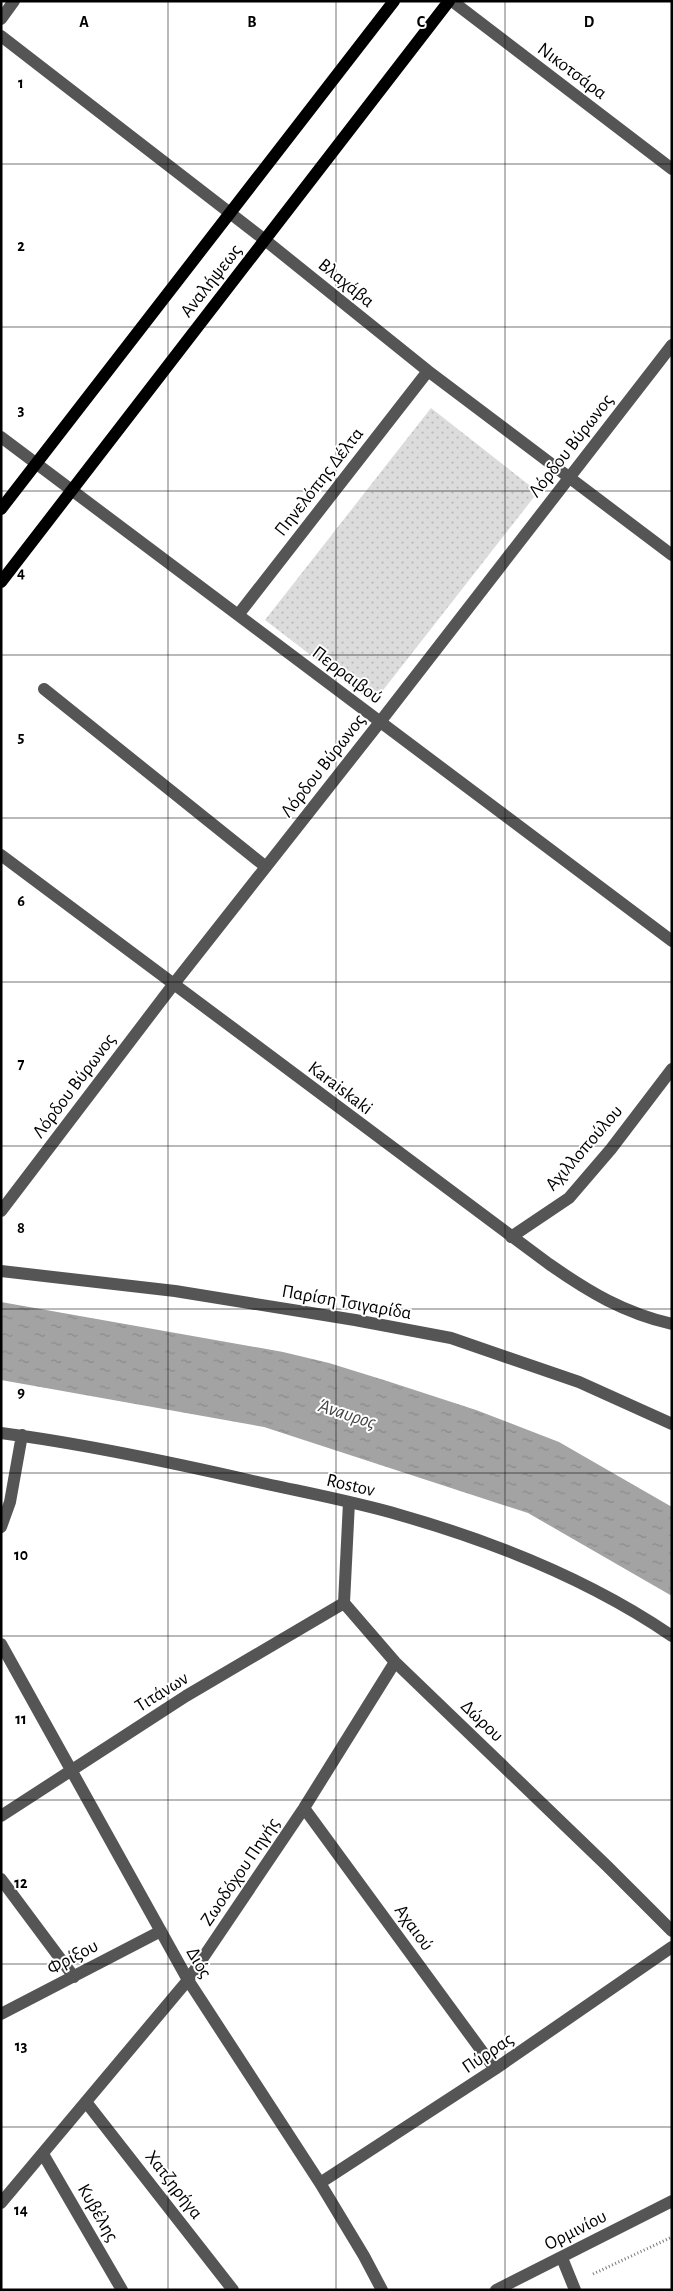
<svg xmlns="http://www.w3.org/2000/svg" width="673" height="2291" font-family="'Alegreya Sans',sans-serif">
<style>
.park{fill:url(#park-dots)}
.water{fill:url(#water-ripples)}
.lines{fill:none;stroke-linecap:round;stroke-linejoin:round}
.path{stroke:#777;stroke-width:3;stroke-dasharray:1 2.5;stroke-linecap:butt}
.minor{stroke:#555;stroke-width:12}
.major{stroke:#000;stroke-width:12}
.grid{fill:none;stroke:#000;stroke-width:1;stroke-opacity:0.55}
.labels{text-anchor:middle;stroke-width:4;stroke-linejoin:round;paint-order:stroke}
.street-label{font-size:19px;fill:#000;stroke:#fff}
.water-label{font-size:20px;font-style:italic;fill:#444;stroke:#fff}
.grid-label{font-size:16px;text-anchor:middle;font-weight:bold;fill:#000;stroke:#fff;stroke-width:4;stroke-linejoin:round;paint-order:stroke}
</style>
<defs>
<pattern id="park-dots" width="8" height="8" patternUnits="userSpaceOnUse" patternTransform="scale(1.25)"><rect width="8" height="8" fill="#dcdcdc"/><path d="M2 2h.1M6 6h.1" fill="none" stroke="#bbb" stroke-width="1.8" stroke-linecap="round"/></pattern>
<pattern id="water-ripples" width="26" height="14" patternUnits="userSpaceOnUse" patternTransform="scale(1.25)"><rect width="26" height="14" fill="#a3a3a3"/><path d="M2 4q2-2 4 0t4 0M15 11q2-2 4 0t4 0" fill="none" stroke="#8b8b8b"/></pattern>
</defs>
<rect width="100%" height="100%" fill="#fff"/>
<!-- park -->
<path class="park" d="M431,408L538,492L373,703L265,620Z"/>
<!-- water -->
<path class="water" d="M1,1302L283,1352L329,1363L387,1381L476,1410L559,1442L672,1507V1596L528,1513L264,1427L1,1380Z"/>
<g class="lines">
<!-- path -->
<path class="path" d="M593,2274L672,2237"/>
<!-- minor -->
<path class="minor" d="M452,1L672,169
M1,19L14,1
M1,36L265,240L428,371L672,555
M1,437L672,941
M238,615L428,371
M44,689L266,867
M1,855L549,1264C589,1292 624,1313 672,1324
M1,1211L173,985L380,722L672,345
M511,1237L569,1198L611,1149L672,1069
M1,1271L175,1291L355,1320L451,1338L579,1382L672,1424
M1,1433C86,1444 170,1462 253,1481C302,1492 352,1501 400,1515C495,1542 590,1580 672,1636
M349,1502L344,1603L395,1662L607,1866L672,1931
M1,1527L10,1502L22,1435
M1,1644L188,1980L320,2183L364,2256L382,2290
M304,1808L495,2069
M1,1816L186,1696L344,1603
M1,1879L74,1977
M1,2014L161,1931
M86,2102L233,2290
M43,2154L122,2290
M320,2183L495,2069L672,1947
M1,2203L188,1980L304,1808L395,1662
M562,2258L575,2290
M496,2290L672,2201"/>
<!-- major -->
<path class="major" d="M1,509L394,1
M1,582L449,1"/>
</g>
<!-- grid -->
<path class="grid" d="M168,1V2290M336,1V2290M505,1V2290M1,164H672M1,327H672M1,491H672M1,655H672M1,818H672M1,982H672M1,1146H672M1,1309H672M1,1473H672M1,1636H672M1,1800H672M1,1964H672M1,2127H672"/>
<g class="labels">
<!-- street labels -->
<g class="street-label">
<text transform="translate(573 70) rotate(37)" y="7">Νικοτσάρα</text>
<text transform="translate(210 280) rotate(-52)" y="7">Αναλήψεως</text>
<text transform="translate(347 282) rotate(39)" y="7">Βλαχάβα</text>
<text transform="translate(570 445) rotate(-52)" y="7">Λόρδου Βύρωνος</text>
<text transform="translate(318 481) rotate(-52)" y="7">Πηνελόπης Δέλτα</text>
<text transform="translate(348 674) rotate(37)" y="7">Περραιβού</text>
<text transform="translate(322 765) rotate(-52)" y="7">Λόρδου Βύρωνος</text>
<text transform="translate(73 1085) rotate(-53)" y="7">Λόρδου Βύρωνος</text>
<text transform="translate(341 1087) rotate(37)" y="7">Karaiskaki</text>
<text transform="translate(583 1147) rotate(-49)" y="7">Αχιλλοπούλου</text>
<text transform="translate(347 1301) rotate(10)" y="7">Παρίση Τσιγαρίδα</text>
<text transform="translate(351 1484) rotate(13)" y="7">Rostov</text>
<text transform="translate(161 1691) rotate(-32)" y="7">Τιτάνων</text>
<text transform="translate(483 1720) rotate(44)" y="7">Δώρου</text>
<text transform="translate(239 1871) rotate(-56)" y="7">Ζωοδόχου Πηγής</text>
<text transform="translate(415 1927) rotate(54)" y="7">Αχαιού</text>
<text transform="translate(72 1956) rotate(-28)" y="7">Φρίξου</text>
<text transform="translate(200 1962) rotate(60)" y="7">Διός</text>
<text transform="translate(487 2052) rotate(-34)" y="7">Πύρρας</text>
<text transform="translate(175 2184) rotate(52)" y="7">Χατζηρήγα</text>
<text transform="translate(99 2212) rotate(60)" y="7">Κυβέλης</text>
<text transform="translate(575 2229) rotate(-27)" y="7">Ορμινίου</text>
</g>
<!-- water labels -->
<g class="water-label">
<text transform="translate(347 1413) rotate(18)" y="7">Άναυρος</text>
</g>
</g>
<g class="grid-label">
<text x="84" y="27">A</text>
<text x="252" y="27">B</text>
<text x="421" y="27">C</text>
<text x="589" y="27">D</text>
<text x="21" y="88">1</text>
<text x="21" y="251">2</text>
<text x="21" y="415">3</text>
<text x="21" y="578">4</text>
<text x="21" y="742">5</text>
<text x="21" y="906">6</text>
<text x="21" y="1069">7</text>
<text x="21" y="1233">8</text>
<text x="21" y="1397">9</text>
<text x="21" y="1560">10</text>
<text x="21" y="1724">11</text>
<text x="21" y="1888">12</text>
<text x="21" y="2051">13</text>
<text x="21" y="2215">14</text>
</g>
<!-- border -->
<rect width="673" height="2291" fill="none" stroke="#000000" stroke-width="5"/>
</svg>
